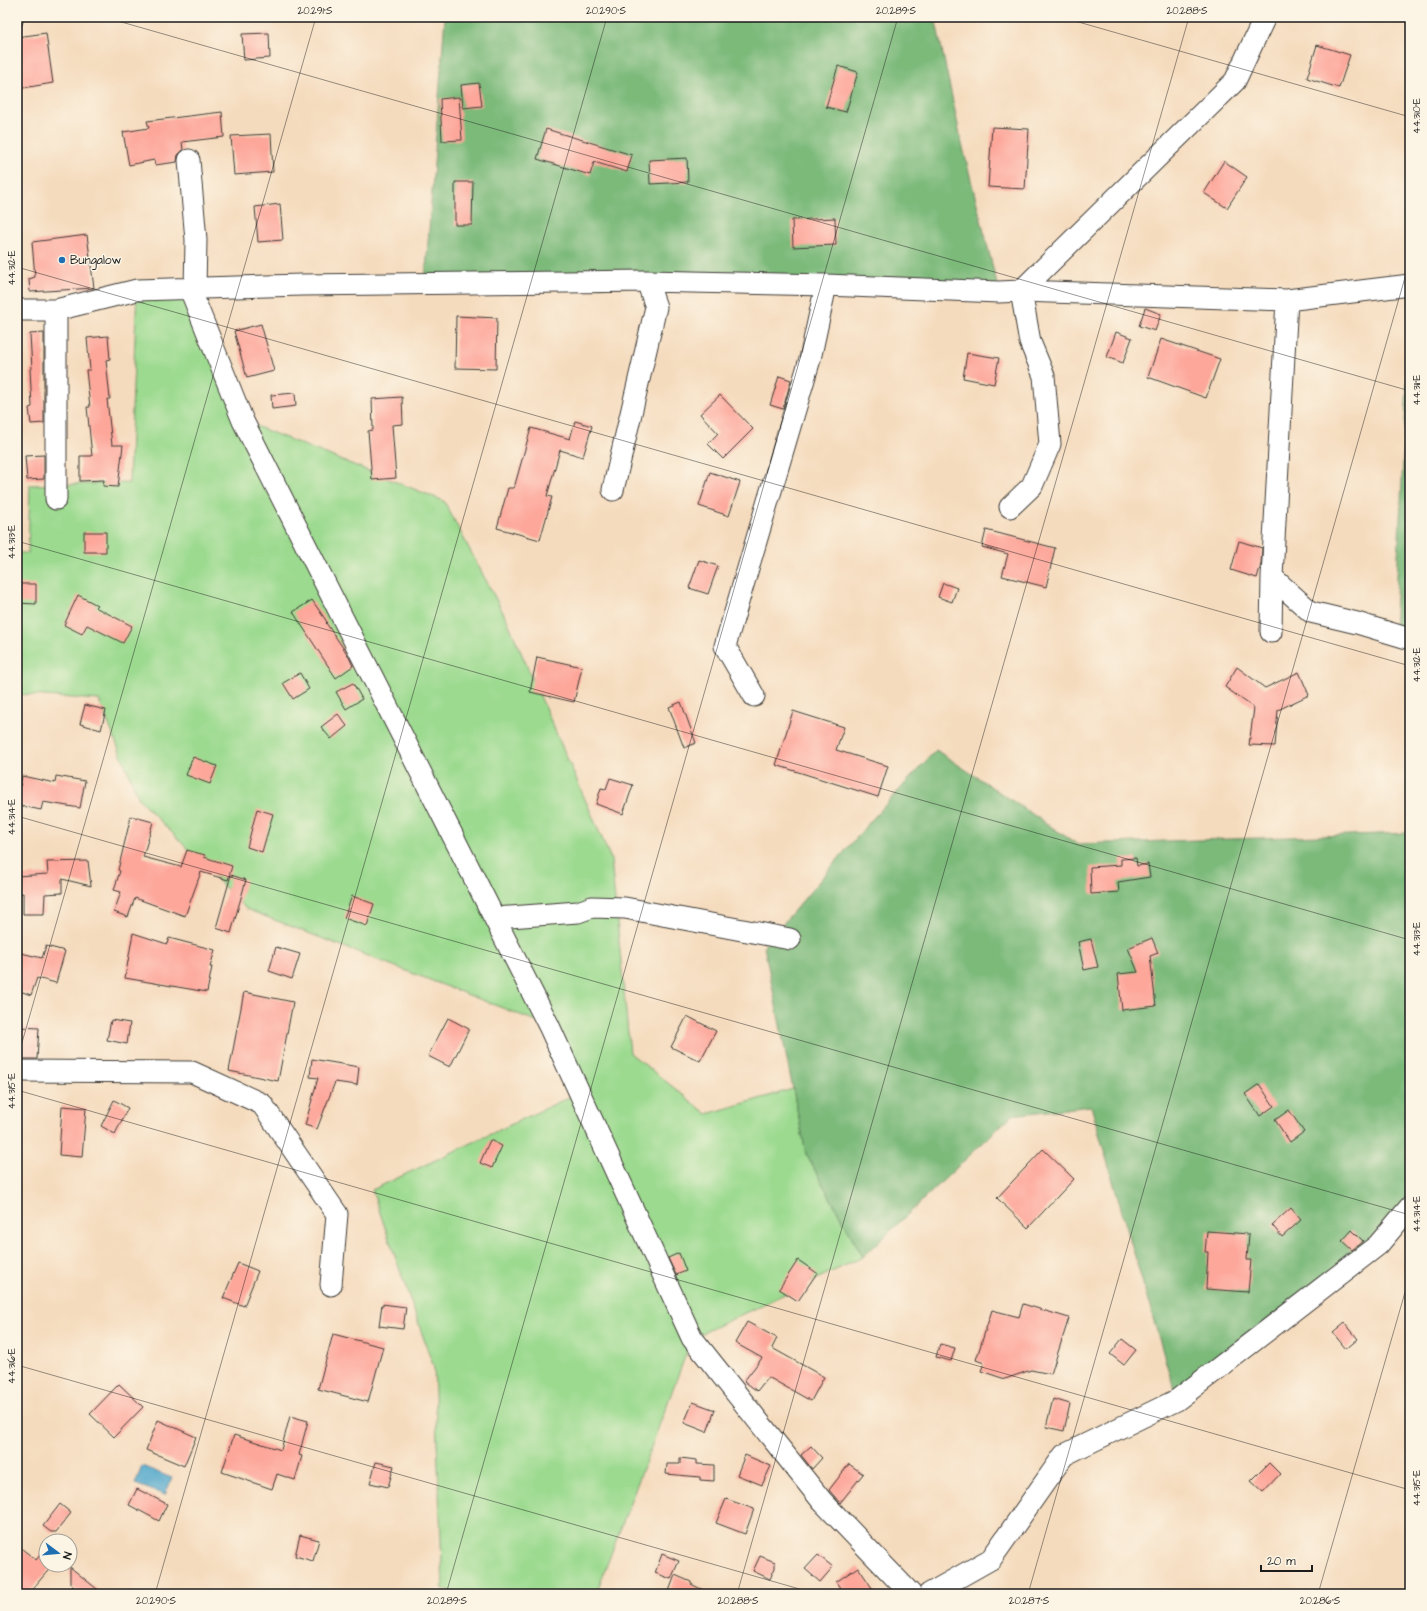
<svg xmlns="http://www.w3.org/2000/svg" width="1427" height="1611" font-family="'Architects Daughter',sans-serif">
<style>
.green{fill:#9bda8f;stroke:#5c7b56}
.forest{fill:#7cba7a;stroke:#4c6b4b}
.water{fill:#4da6cb;stroke:#346174}
.building{fill:#fda69a}
.lines{fill:none;stroke-linecap:round;stroke-linejoin:round}
.minor-casing{stroke:#3d3934;stroke-width:23}
.minor{stroke:#fff;stroke-width:21}
.ticks{fill:none;stroke:#1c1c1c;stroke-width:1;stroke-opacity:0.45}
.poi-dot{fill:#1f6fb2;stroke:#fcf5e5;stroke-width:1.5}
.labels{text-anchor:middle;stroke-width:3;stroke-linejoin:round;paint-order:stroke}
.poi-label{font-size:12px;fill:#1c1c1c;stroke:#fcf5e5;text-anchor:start}
.neatline{fill:none;stroke:#1c1c1c;stroke-width:1.5}
.ticks-label{font-size:10px;text-anchor:middle;fill:#1c1c1c}
</style>
<rect width="100%" height="100%" fill="#fcf5e5"/>
<filter id="ink" filterUnits="userSpaceOnUse"><feTurbulence type="fractalNoise" baseFrequency=".025" numOctaves="2"/><feDisplacementMap in="SourceGraphic" scale="8" xChannelSelector="R" yChannelSelector="G"/><feConvolveMatrix kernelMatrix="1 2 1 2 8 2 1 2 1" color-interpolation-filters="sRGB"/></filter>
<filter id="wash" filterUnits="userSpaceOnUse"><feTurbulence type="fractalNoise" baseFrequency=".012" numOctaves="4" result="noise"/><feDisplacementMap in="SourceGraphic" scale="16" xChannelSelector="R" yChannelSelector="G"/><feGaussianBlur stdDeviation="0.9" result="paint"/><feColorMatrix in="noise" values="0 0 0 0 0 0 0 0 0 0 0 0 0 0 0 0 0 1.4 0 .05"/><feComposite in="paint" operator="in"/></filter>
<g filter="url(#wash)">
<rect width="100%" height="100%" fill="#f5dbbe"/>
<!-- green -->
<path class="green" d="M190,289L243,421L444,501L507,620L611,859L630,1053L707,1114L793,1089L806,1154L863,1257L692,1338L596,1594H459L443,1589L434,1368L372,1190L580,1092L549,1026L246,909L139,799L99,700L17,694V553H28L30,485L129,483L137,290Z"/>
<!-- forest -->
<path class="forest" d="M445,17H935L962,144L999,292L425,283Z
M1410,328V638L1394,634Z
M936,750L1077,844L1410,833V1207L1177,1400L1091,1106L1012,1115L863,1257L806,1154L764,946L867,825Z"/>
<!-- water -->
<path class="water" d="M142,1466L172,1478L165,1495L135,1484Z"/>
<g id="blocks">
<!-- building -->
<path class="building" d="M46,33L53,83L17,89V37Z
M269,33L270,58L244,60L242,34Z
M1317,45L1350,55L1339,88L1307,78Z
M838,66L858,72L846,112L826,107Z
M479,83L482,106L463,108L461,85Z
M459,97L462,140L442,141L440,99Z
M222,112L224,137L182,142L183,150L178,155L177,162L155,165L154,160L129,165L123,132L149,128L147,121Z
M992,127L1029,129L1025,189L988,187Z
M546,129L632,155L627,172L594,162L590,175L537,159Z
M271,134L273,172L234,175L231,136Z
M687,158L688,182L650,184L649,160Z
M1224,161L1247,177L1227,208L1204,193Z
M455,182H473L472,225H455Z
M280,204L283,240L258,242L255,207Z
M835,218L836,245L793,247L792,220Z
M87,235L94,288L30,292L29,279L35,277L32,242Z
M1145,308L1161,314L1155,331L1139,326Z
M456,316L497,318L496,369L455,368Z
M261,324L274,371L247,378L234,331Z
M1116,332L1132,338L1123,363L1107,357Z
M44,333V423L31,424L29,408L32,407L30,369H32L30,334Z
M108,336L110,359L106,360L110,399H107L112,445H123L118,487L103,486L104,480L80,481V456H92L87,407H90L86,370H90L87,338Z
M1161,339L1220,359L1206,398L1148,377Z
M967,353L999,358L994,384L963,378Z
M779,376L791,380L783,409L770,405Z
M295,393L296,406L272,409L271,395Z
M720,395L753,429L723,459L708,444L718,433L700,414Z
M402,397L403,424L392,425L396,478L372,480L368,431L373,430L372,399Z
M575,421L592,426L583,457L560,450L547,496L552,497L540,540L497,528L508,488H514L531,428L570,439Z
M44,455V479L27,480L25,456Z
M710,472L740,482L729,516L699,506Z
M986,530L1055,548L1046,587L1002,576L1008,554L982,547Z
M84,532H106V552H84Z
M1239,541L1262,548L1261,564L1257,578L1231,570Z
M699,560L718,566L708,594L689,588Z
M943,583L957,588L952,602L938,597Z
M17,584H36V604L17,603Z
M78,595L97,605L95,607L132,626L123,643L87,625L82,634L64,625Z
M312,600L327,622L326,623L348,655L353,666L336,678L293,612Z
M537,657L582,667L574,702L530,692Z
M1237,667L1265,688L1299,672L1309,695L1278,710L1275,746L1249,745L1254,708L1225,687Z
M300,673L309,689L293,699L283,683Z
M353,683L362,699L346,709L336,692Z
M681,702L696,743L684,748L669,707Z
M85,705L106,710L101,730L80,724Z
M793,711L844,727L836,750L888,766L878,797L776,765Z
M338,714L347,726L331,739L321,727Z
M193,757L217,766L210,784L186,775Z
M22,776L55,783L56,776L85,781L80,808L43,802L41,810L17,805Z
M610,778L633,785L623,814L596,804L601,788L606,789Z
M257,809L273,814L262,852L247,847Z
M131,816L153,822L143,857L181,867L187,850L205,855L204,857L232,866L228,880L201,872L185,916L135,898L128,917L114,912L121,892L114,890L120,871L118,870Z
M1136,858L1137,866L1148,864L1150,877L1118,882L1119,892L1091,894L1090,867L1121,865V859Z
M88,861L91,886L62,879V893L45,894L44,914H23V893L17,894V876L48,874L47,862Z
M231,875L246,880L231,933L216,928Z
M352,896L374,904L367,926L344,918Z
M133,933L167,944L169,938L215,950L210,967H212L207,992L125,978Z
M1152,938L1158,953L1150,956L1156,1006L1122,1010L1118,974L1138,972L1128,948Z
M1091,939L1098,967L1084,970L1078,942Z
M46,946L65,951L56,983L37,978L31,995L17,990V952L42,958Z
M276,947L300,954L292,979L269,971Z
M244,992L293,1002L278,1081L229,1071Z
M687,1016L716,1031L700,1061L671,1047Z
M448,1018L469,1029L450,1067L428,1056Z
M111,1020L130,1023L127,1044L107,1040Z
M19,1027L39,1028L37,1059H17Z
M312,1059L359,1067L357,1085L335,1082L317,1129L305,1125L318,1078L310,1077Z
M1259,1084L1274,1106L1260,1116L1245,1094Z
M114,1100L128,1108L115,1134L101,1126Z
M62,1106L86,1108L82,1157L59,1155Z
M1289,1110L1304,1132L1290,1142L1275,1120Z
M490,1140L502,1146L492,1168L480,1163Z
M1043,1149L1074,1179L1028,1228L997,1198Z
M1291,1208L1301,1220L1282,1237L1272,1225Z
M1352,1230L1363,1241L1352,1250L1342,1241Z
M1207,1231L1249,1234L1247,1260H1251L1248,1292L1206,1289L1208,1252H1205Z
M679,1253L686,1271L676,1275L668,1258Z
M798,1260L817,1273L798,1301L779,1289Z
M238,1263L258,1271L244,1306L223,1298Z
M382,1304L406,1307L403,1329L379,1326Z
M1023,1304L1069,1318L1051,1374L1031,1370L1005,1379L981,1371L984,1363L976,1360L992,1310L1019,1317Z
M747,1322L777,1338L772,1348L824,1377L811,1401L768,1377L757,1391L744,1381L762,1358L735,1343Z
M1345,1323L1358,1339L1346,1349L1333,1333Z
M333,1334L383,1347L368,1402L318,1389Z
M1122,1339L1136,1350L1124,1365L1110,1354Z
M940,1344L955,1348L951,1361L936,1357Z
M119,1384L143,1407L114,1437L90,1414Z
M1053,1399L1070,1404L1064,1431L1046,1427Z
M693,1402L715,1410L707,1432L684,1423Z
M290,1416L308,1421L299,1455L302,1456L295,1480L277,1474L272,1489L222,1472L234,1435L281,1450Z
M158,1420L196,1437L184,1466L146,1450Z
M811,1446L822,1458L812,1469L801,1455Z
M745,1455L771,1466L762,1485L737,1475Z
M680,1458L697,1460V1464L714,1465V1481L700,1480V1477L666,1474L667,1464H680Z
M376,1462L394,1466L388,1487L370,1483Z
M1269,1463L1280,1474L1263,1492L1251,1481Z
M849,1464L863,1474L840,1503L829,1490Z
M137,1489L167,1504L159,1521L129,1505Z
M726,1499L754,1509L745,1534L716,1523Z
M60,1504L71,1513L56,1532H51L43,1526Z
M300,1535L319,1540L313,1561L295,1556Z
M17,1545L36,1560L41,1554L46,1559V1565H53L28,1594H17Z
M662,1554L679,1561L671,1579L655,1573Z
M818,1555L833,1567L820,1582L805,1569Z
M760,1556L775,1562V1568L770,1579L753,1571Z
M70,1567L103,1594H82L70,1584Z
M858,1567L876,1594H844L836,1582Z
M675,1575L691,1582V1584L711,1594H668Z"/>
</g>
</g>
<g filter="url(#ink)">
<use href="#blocks" fill-opacity="0" stroke="#3d3934" stroke-width="1"/>
<g class="lines">
<defs>
<path id="minor" d="M189,160L196,240L195,289
M190,289L243,421L549,1026L692,1338L822,1501L911,1594
M17,310H56L137,290L302,285L647,281L826,285L999,292L1021,291L1287,300L1410,285
M56,310V499
M613,490L656,307L647,281
M1010,507L1032,486L1050,444L1044,376L1030,342L1021,291L1235,81L1265,17
M1272,577L1311,612L1357,623L1410,639
M1271,632L1272,577L1287,300
M754,696L725,646L810,359L826,285
M495,918L578,912L592,907L625,908L790,939
M17,1071L192,1072L262,1104L337,1214L331,1285
M929,1594L991,1559L1064,1455L1177,1400L1378,1245L1410,1207"/>
</defs>
<!-- minor casing -->
<use href="#minor" class="minor-casing"/>
<!-- minor -->
<use href="#minor" class="minor"/>
</g>
</g>
<!-- ticks -->
<path class="ticks" d="M104,17L1410,391M1061,17L1410,117M17,45L25,17M17,267L1410,666M17,541L1410,940M17,816L1410,1215M17,1060L316,17M17,1090L1410,1490M17,1365L817,1594M155,1594L607,17M446,1594L898,17M737,1594L1189,17M1028,1594L1410,260M1318,1594L1410,1275"/>
<!-- markers -->
<circle class="poi-dot" cx="62" cy="260" r="4"/>
<g class="labels">
<!-- poi labels -->
<g class="poi-label">
<text x="70" y="264">Bungalow</text>
</g>
</g>
<!-- margin -->
<rect width="1427" height="1611" fill="none" stroke="#fcf5e5" stroke-width="44"/>
<!-- north arrow -->
<g transform="translate(58 1553) rotate(106)"><circle r="19" fill="#fcf5e5" stroke="#a29e95"/>
<path d="M0-3L7 15L0 10L-7 15Z" fill="#1f6fb2"/>
<text y="-6" font-size="11" font-weight="bold" text-anchor="middle" fill="#1c1c1c">N</text>
</g>
<!-- scale -->
<path d="M1261 1565v6h51v-6" fill="none" stroke="#1c1c1c" stroke-width="2"/>
<text x="1267" y="1565" font-size="12" fill="#1c1c1c" stroke="#fcf5e5" stroke-width="3" paint-order="stroke">20 m</text>
<rect x="22" y="22" width="1383" height="1567" class="neatline"/>
<g class="ticks-label">
<text x="315" y="14">20.291°S</text>
<text x="606" y="14">20.290°S</text>
<text x="896" y="14">20.289°S</text>
<text x="1187" y="14">20.288°S</text>
<text transform="translate(1416 116) rotate(-90)" y="4">44.310°E</text>
<text transform="translate(11 268) rotate(-90)" y="4">44.312°E</text>
<text transform="translate(1416 390) rotate(-90)" y="4">44.311°E</text>
<text transform="translate(11 542) rotate(-90)" y="4">44.313°E</text>
<text transform="translate(1416 665) rotate(-90)" y="4">44.312°E</text>
<text transform="translate(11 817) rotate(-90)" y="4">44.314°E</text>
<text transform="translate(1416 939) rotate(-90)" y="4">44.313°E</text>
<text transform="translate(11 1091) rotate(-90)" y="4">44.315°E</text>
<text transform="translate(1416 1214) rotate(-90)" y="4">44.314°E</text>
<text transform="translate(11 1366) rotate(-90)" y="4">44.316°E</text>
<text transform="translate(1416 1488) rotate(-90)" y="4">44.315°E</text>
<text x="156" y="1604">20.290°S</text>
<text x="447" y="1604">20.289°S</text>
<text x="738" y="1604">20.288°S</text>
<text x="1029" y="1604">20.287°S</text>
<text x="1320" y="1604">20.286°S</text>
</g>
</svg>
